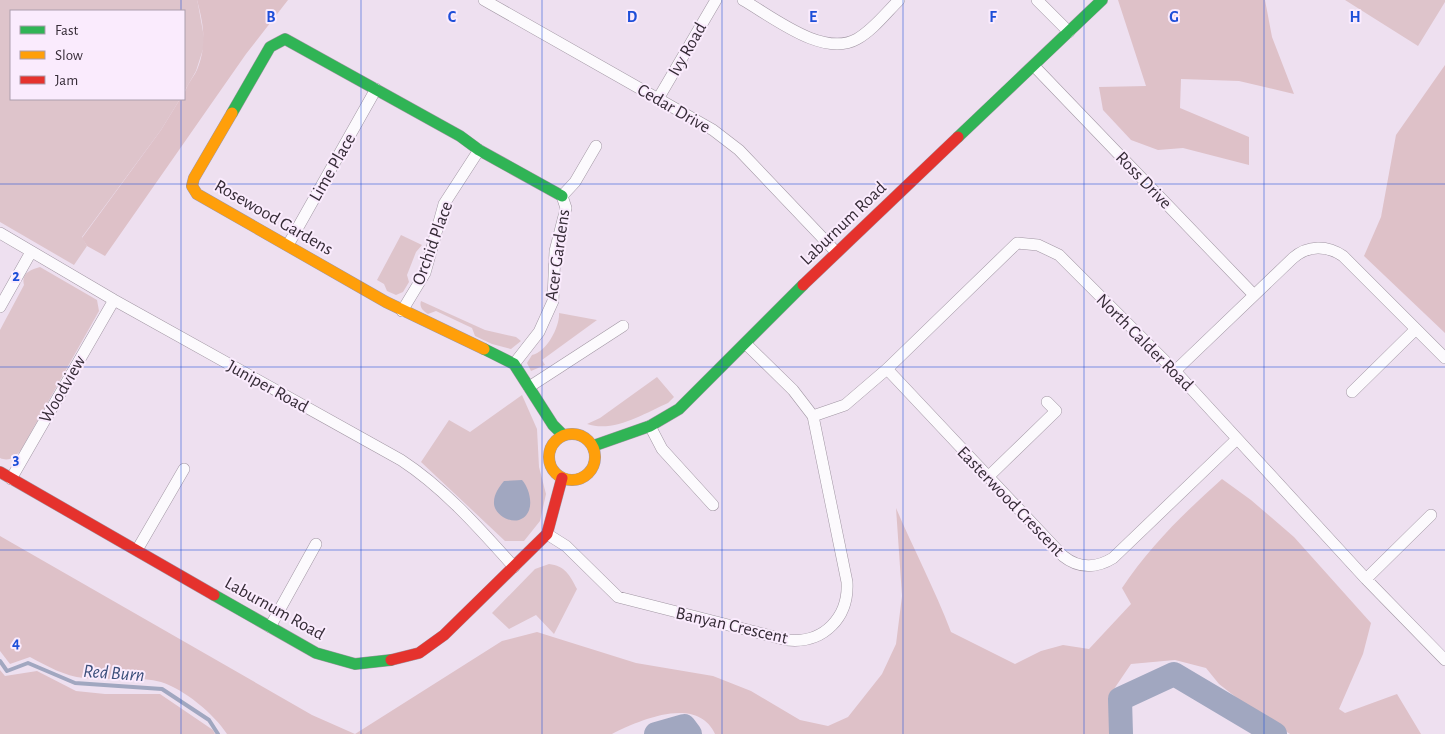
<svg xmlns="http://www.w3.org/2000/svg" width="1445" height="734" font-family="'Alegreya Sans',sans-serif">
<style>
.green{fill:#dec4cb}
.forest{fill:#dec1c8}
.water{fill:#a1a7c0}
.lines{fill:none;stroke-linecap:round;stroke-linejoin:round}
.stream{stroke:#a1a7c0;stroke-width:4}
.river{stroke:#a1a7c0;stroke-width:24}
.street-casing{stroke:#a196a3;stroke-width:12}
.fast-casing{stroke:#a196a3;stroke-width:12}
.slow-casing{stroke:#a196a3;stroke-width:12}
.jam-casing{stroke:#a196a3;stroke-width:12}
.street{stroke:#fcfafd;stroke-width:11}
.fast{stroke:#30b455;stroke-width:11}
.slow{stroke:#ff9f0a;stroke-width:11}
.jam{stroke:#e5322d;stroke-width:11}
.grid{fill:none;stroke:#1d4ed8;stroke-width:1;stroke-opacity:0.55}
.labels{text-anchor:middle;stroke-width:4;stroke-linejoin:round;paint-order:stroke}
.street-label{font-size:18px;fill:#352b36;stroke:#faebfd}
.water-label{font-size:19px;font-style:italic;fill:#3b4f7b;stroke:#faebfd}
.grid-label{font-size:16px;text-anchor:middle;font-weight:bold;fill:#1d4ed8;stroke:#faebfd;stroke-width:4;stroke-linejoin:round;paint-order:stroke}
</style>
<rect width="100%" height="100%" fill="#eee0f0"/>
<!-- green -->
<path class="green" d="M0,0H197L198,4L205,43L196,71L184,92V11H11V99H180L161,130L82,237L87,246L74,265L0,222Z
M1345,0H1445V2L1418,46Z
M401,235L422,245L416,252L407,275L409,282L403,292L396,295L387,291L384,284L377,280Z
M40,267L97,300L99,311L21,450C15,457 9,462 0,458V330L24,285C21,273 30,270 40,267Z
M421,301L485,330L516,337L521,341L511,349L492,344L475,336L472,328L436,311L428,314C423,311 419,307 421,301Z
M559,313L597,320L542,360L545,365L531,371L527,363L532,355C547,352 560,326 559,313Z
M657,377L674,397L668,403C643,414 614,433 587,424L600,418Z
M522,395L537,429L539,467L546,494L540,521L524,541H505L421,462L449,420L470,432Z
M549,564C565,566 570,575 577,589L554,634L536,615L509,629L492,613L535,569Z"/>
<!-- forest -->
<path class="forest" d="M197,0H288L246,54L105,256L87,246L82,238L161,130L180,99H184C184,87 192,80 197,70C207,45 204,26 197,0Z
M1118,0H1265L1272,37L1294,94L1239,81L1181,79L1180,108L1249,137V165L1183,148L1158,150L1131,140L1103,110L1099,87L1146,86Z
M1445,65V333L1364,256L1381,217L1396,135Z
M1222,479L1251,500L1294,537L1371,623L1363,654L1339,709L1345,713L1397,694L1421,734H1290L1242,702L1219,684L1206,668L1175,660L1131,664L1114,689L1115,734H715C697,695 640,720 612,734H227C214,714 184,689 161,682C138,676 108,681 84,678C64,676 47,666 30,657L10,664L0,651V536L312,715L355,734L502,641L537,632L636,663L713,676L751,691L800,720L828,726L848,717L882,674L896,644L902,596L896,508C914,550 935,590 951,632L1015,664L1041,651L1063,645L1089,649L1131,604L1122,588C1150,546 1184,513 1222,479Z
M0,670L5,676L37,671L76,691L105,694H160L213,730L215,734H0Z"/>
<!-- water -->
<path class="water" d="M522,480C531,490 536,514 519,520C508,523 493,513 494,502C494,494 499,487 504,481Z"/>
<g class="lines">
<!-- stream -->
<path class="stream" d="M0,661L7,671L28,663L75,683L162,689L209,720L218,734"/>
<!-- river -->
<path class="river" d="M656,734L684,726L690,734
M1121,734L1120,699L1174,674L1275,734"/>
<defs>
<path id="street" d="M484,0L713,130L739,150L836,252
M743,0C773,17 823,58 857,39C873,30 886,13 899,0
M1037,0L1069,32
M1034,66L1254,295
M658,99L716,0
M0,233L114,300L401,460C444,488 480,529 514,567
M288,245L376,89
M0,307L31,252
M402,311L425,273L444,204L479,150
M514,364L539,332L553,301L555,251L566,208L562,196L575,182L596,146
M887,369L1063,556C1079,569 1097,568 1113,558L1237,439
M1175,371L1293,258C1308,245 1327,245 1343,256L1445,358
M529,387L623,326
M1352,392L1416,329
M813,416L845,405L887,369L1017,243L1038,245L1059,255L1175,371L1366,579L1445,660
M650,426L662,449L713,505
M988,477L1056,411L1047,402
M11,479L114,300
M547,534L566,546L618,597L787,640C824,644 849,617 847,582L813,416L793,390L746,344
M137,550L184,469
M1366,579L1431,515
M270,627L316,544"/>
<path id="fast" d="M232,113L270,47L285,39L460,136L479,150L562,196
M958,137L1102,0
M484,349L514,364L553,425L563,435
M593,446L650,426L679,409L803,285
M214,595L316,653L355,664L391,660"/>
<path id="slow" d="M232,113L194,178L192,186L197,194L386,302L484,349
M549 457a23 23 0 1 1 46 0a23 23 0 1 1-46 0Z"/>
<path id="jam" d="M803,285L958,137
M0,472L214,595
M391,660L419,653L444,635L547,534L562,478"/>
</defs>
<!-- street casing -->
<use href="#street" class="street-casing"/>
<!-- fast casing -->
<use href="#fast" class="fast-casing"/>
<!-- slow casing -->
<use href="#slow" class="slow-casing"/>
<!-- jam casing -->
<use href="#jam" class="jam-casing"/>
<!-- street -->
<use href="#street" class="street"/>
<!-- fast -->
<use href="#fast" class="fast"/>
<!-- slow -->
<use href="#slow" class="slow"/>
<!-- jam -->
<use href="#jam" class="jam"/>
</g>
<!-- grid -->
<path class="grid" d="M181,0V11M361,0V734M542,0V734M722,0V734M903,0V734M1084,0V734M1264,0V734M181,99V734M0,184H1445M0,367H1445M0,550H1445"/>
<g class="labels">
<!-- street labels -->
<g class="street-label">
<text transform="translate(687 49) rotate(-60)" y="6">Ivy Road</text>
<text transform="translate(674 108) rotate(30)" y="6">Cedar Drive</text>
<text transform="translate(332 167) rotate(-60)" y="6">Lime Place</text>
<text transform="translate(1144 180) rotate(46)" y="6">Ross Drive</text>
<text transform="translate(274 217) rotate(30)" y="6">Rosewood Gardens</text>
<text transform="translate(843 223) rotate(-44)" y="6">Laburnum Road</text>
<text transform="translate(432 243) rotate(-70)" y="6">Orchid Place</text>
<text transform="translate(557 255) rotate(-82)" y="6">Acer Gardens</text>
<text transform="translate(1145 342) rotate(45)" y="6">North Calder Road</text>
<text transform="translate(268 386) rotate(29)" y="6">Juniper Road</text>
<text transform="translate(62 389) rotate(-60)" y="6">Woodview</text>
<text transform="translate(1011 501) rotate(46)" y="6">Easterwood Crescent</text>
<text transform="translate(275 608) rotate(29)" y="6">Laburnum Road</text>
<text transform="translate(732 625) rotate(13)" y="6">Banyan Crescent</text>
</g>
<!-- water labels -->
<g class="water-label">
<text transform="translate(114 672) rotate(4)" y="7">Red Burn</text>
</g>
</g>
<g class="grid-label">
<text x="271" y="22">B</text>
<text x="452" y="22">C</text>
<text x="632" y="22">D</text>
<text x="813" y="22">E</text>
<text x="993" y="22">F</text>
<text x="1174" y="22">G</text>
<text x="1355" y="22">H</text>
<text x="16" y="281">2</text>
<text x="16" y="464">3</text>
<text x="16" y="648">4</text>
</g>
<!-- legend -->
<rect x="10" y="10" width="175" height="90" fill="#faebfd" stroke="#ab9ead"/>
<rect x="20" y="26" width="25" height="8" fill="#30b455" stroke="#ab9ead"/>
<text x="55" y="35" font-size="15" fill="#352b36">Fast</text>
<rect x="20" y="51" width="25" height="8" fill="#ff9f0a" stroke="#ab9ead"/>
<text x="55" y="60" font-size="15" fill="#352b36">Slow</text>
<rect x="20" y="76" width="25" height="8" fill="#e5322d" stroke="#ab9ead"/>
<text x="55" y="85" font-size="15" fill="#352b36">Jam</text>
</svg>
